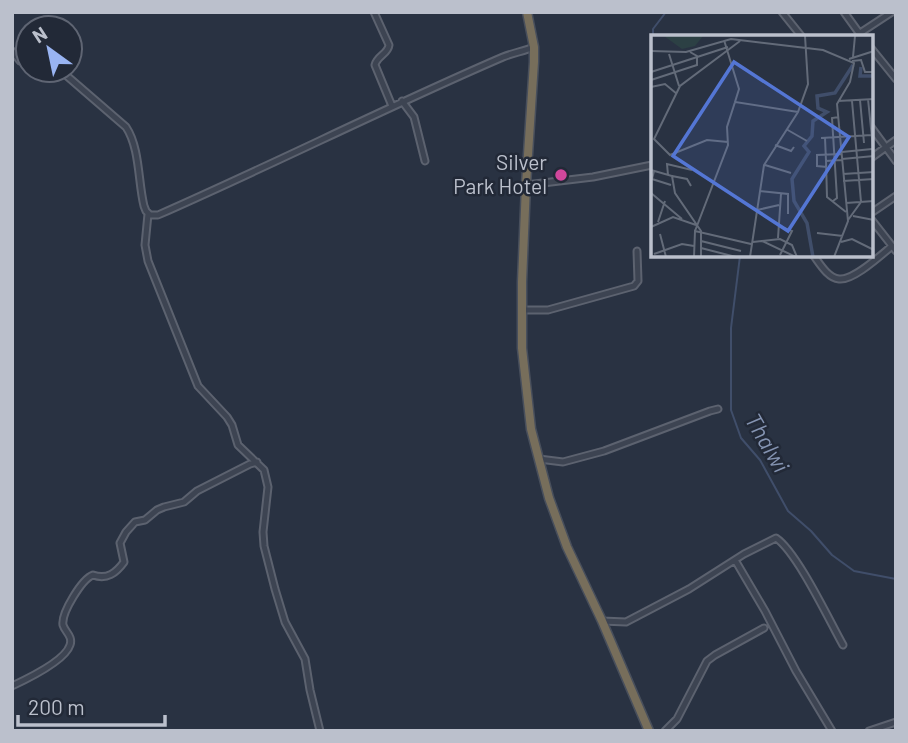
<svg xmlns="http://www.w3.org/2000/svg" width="908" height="743" font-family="Barlow,sans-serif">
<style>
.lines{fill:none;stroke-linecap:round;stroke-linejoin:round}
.stream{stroke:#404e6a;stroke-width:2}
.minor-casing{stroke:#5c626f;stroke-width:9}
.highway-casing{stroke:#484f5c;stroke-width:11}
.minor{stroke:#3d4452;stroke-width:5}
.highway{stroke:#776e5b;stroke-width:8}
.hotel-dot{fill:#d1479c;stroke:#222937;stroke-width:2.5}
.labels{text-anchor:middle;stroke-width:5;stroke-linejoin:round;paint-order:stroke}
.poi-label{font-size:21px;fill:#bbc0cc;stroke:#222937;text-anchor:end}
.water-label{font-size:23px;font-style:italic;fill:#8493b1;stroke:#222937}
.inset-river{fill:none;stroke:#404e6a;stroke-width:3.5}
.inset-road{fill:none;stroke:#636b79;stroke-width:2}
.view{fill:#5476d4;fill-opacity:0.15;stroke:#5476d4;stroke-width:3.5}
.inset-edge{fill:none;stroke:#bbc0cc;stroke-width:3.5}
</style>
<rect width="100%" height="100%" fill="#293242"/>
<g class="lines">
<!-- stream -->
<path class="stream" d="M653,37V29L666,12
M740,256L731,328V410L741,438L760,460L788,511L811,531L832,555L854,571L896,579"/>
<defs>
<path id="minor" d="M374,12L389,45C388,54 377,56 375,65L392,106
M782,12L802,37
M844,12L862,37
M858,37L860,33L892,12
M871,48L896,79
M12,51L20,61L28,62
M58,70L67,76L126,127C140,148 138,182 144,206L146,211L150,215H158C274,164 387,107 503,57C513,53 524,51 534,47
M402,101L414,117L425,161
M871,127L896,161
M871,158L896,140
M526,185L593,177L652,165
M871,213L896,196
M148,214L145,245L148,261L198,386L227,417L232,425L238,445L264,470L268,487L263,532L264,546L275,589L285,622L305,659L310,690L320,731
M871,219L896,251
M814,256C820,264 828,278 839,279C853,281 881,255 892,246
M523,310H548L634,286L638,281L637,251
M539,459L563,462L604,451L710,411L718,409
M735,560L765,611L796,671L832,731
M602,621L626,622L689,589L744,554L776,538C797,552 829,620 843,645
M12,686C27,679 65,661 70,645C73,636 65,632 63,625C61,613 82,579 93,575C107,580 116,573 124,562L120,543L126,532L135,522L145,520L157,510L164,507L184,502L197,491L250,464L257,462
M665,731L677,719L707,661L715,655L764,628
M869,731L896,722"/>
<path id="highway" d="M527,12L534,47V62L526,185L522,282V348L531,429L549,498L567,547L602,621L649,731"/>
</defs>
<!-- minor casing -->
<use href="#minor" class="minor-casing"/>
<!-- highway casing -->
<use href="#highway" class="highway-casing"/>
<!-- minor -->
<use href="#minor" class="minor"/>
<!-- highway -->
<use href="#highway" class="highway"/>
</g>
<!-- markers -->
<circle class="hotel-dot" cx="561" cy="175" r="7"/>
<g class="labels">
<!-- poi labels -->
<g class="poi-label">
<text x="547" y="170">Silver<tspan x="547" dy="24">Park Hotel</tspan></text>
</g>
<!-- water labels -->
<g class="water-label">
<text transform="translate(767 443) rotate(60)" y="8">Thalwi</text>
</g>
</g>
<!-- overview -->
<g transform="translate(651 35)">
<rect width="222" height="222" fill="#293242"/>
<path d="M13,1H52L44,11L31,14Z" fill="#2c4044"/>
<path class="inset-river" d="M210,32L209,41H223M162,222L156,188L143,166L141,144L158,117L153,111L161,101L162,86L176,77L167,73L166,61L184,58L202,30"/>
<path class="inset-road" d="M73,5L88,54L84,67L147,77M0,16L35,17L80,4L172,15L203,28L199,47L186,69L197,186L183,222M18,19L28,51M202,22L204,1M198,24L223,16M201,26L210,25L214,37H223M0,37L77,12M0,45L46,30V21L39,17M0,52L14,49L26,59M217,64L223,123M209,65L213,108M187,66L223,64M135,94L156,106M170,103L221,100M174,103L175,126M77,107L56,105L19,120L3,104L29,51L89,6M124,110L140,116L143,112M191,117L221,114M191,124L223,121M191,125L175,126L176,162L195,177M114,130L140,138M176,132L166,131V120L191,119M0,135L21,141L24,158L50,196V222M3,136L1,144L20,150M192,139L223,137M17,140L16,129L41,135M21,141L36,144L40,151M192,146L223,144M109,156L137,159V179M0,158L31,184M182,166L186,163L181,83L188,82M195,168L223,166M106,175L128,170M202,181L223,185M197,185L210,167L201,66M7,187L14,166M128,191L141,196L129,220M0,192L22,182L45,190M44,196L77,110L76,92L84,67M166,198L192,201M9,199L15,222M127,203L130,159M50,206L90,216M111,206L145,222M102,207L129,204L141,210L146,222M190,207L201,204L223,215M50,213L85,222M3,219L31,209L43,211M43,222L44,196L100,209M99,222L113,130L147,77L157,49L154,1"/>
<path class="view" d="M83,27L198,102L137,196L22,121Z"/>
<rect width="222" height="222" class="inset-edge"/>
</g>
<!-- border -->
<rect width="908" height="743" fill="none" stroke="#bbc0cc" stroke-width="28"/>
<!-- north arrow -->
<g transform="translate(49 49) rotate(327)"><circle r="33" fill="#222937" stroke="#5f6573" stroke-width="2"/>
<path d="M0-5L12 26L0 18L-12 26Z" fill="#99b4f2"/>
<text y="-10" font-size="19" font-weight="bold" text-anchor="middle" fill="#bbc0cc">N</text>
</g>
<!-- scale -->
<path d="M18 715v10h147v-10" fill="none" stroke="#bbc0cc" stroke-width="3.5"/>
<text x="28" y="715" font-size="21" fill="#bbc0cc" stroke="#222937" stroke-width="5" paint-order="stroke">200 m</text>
</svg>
